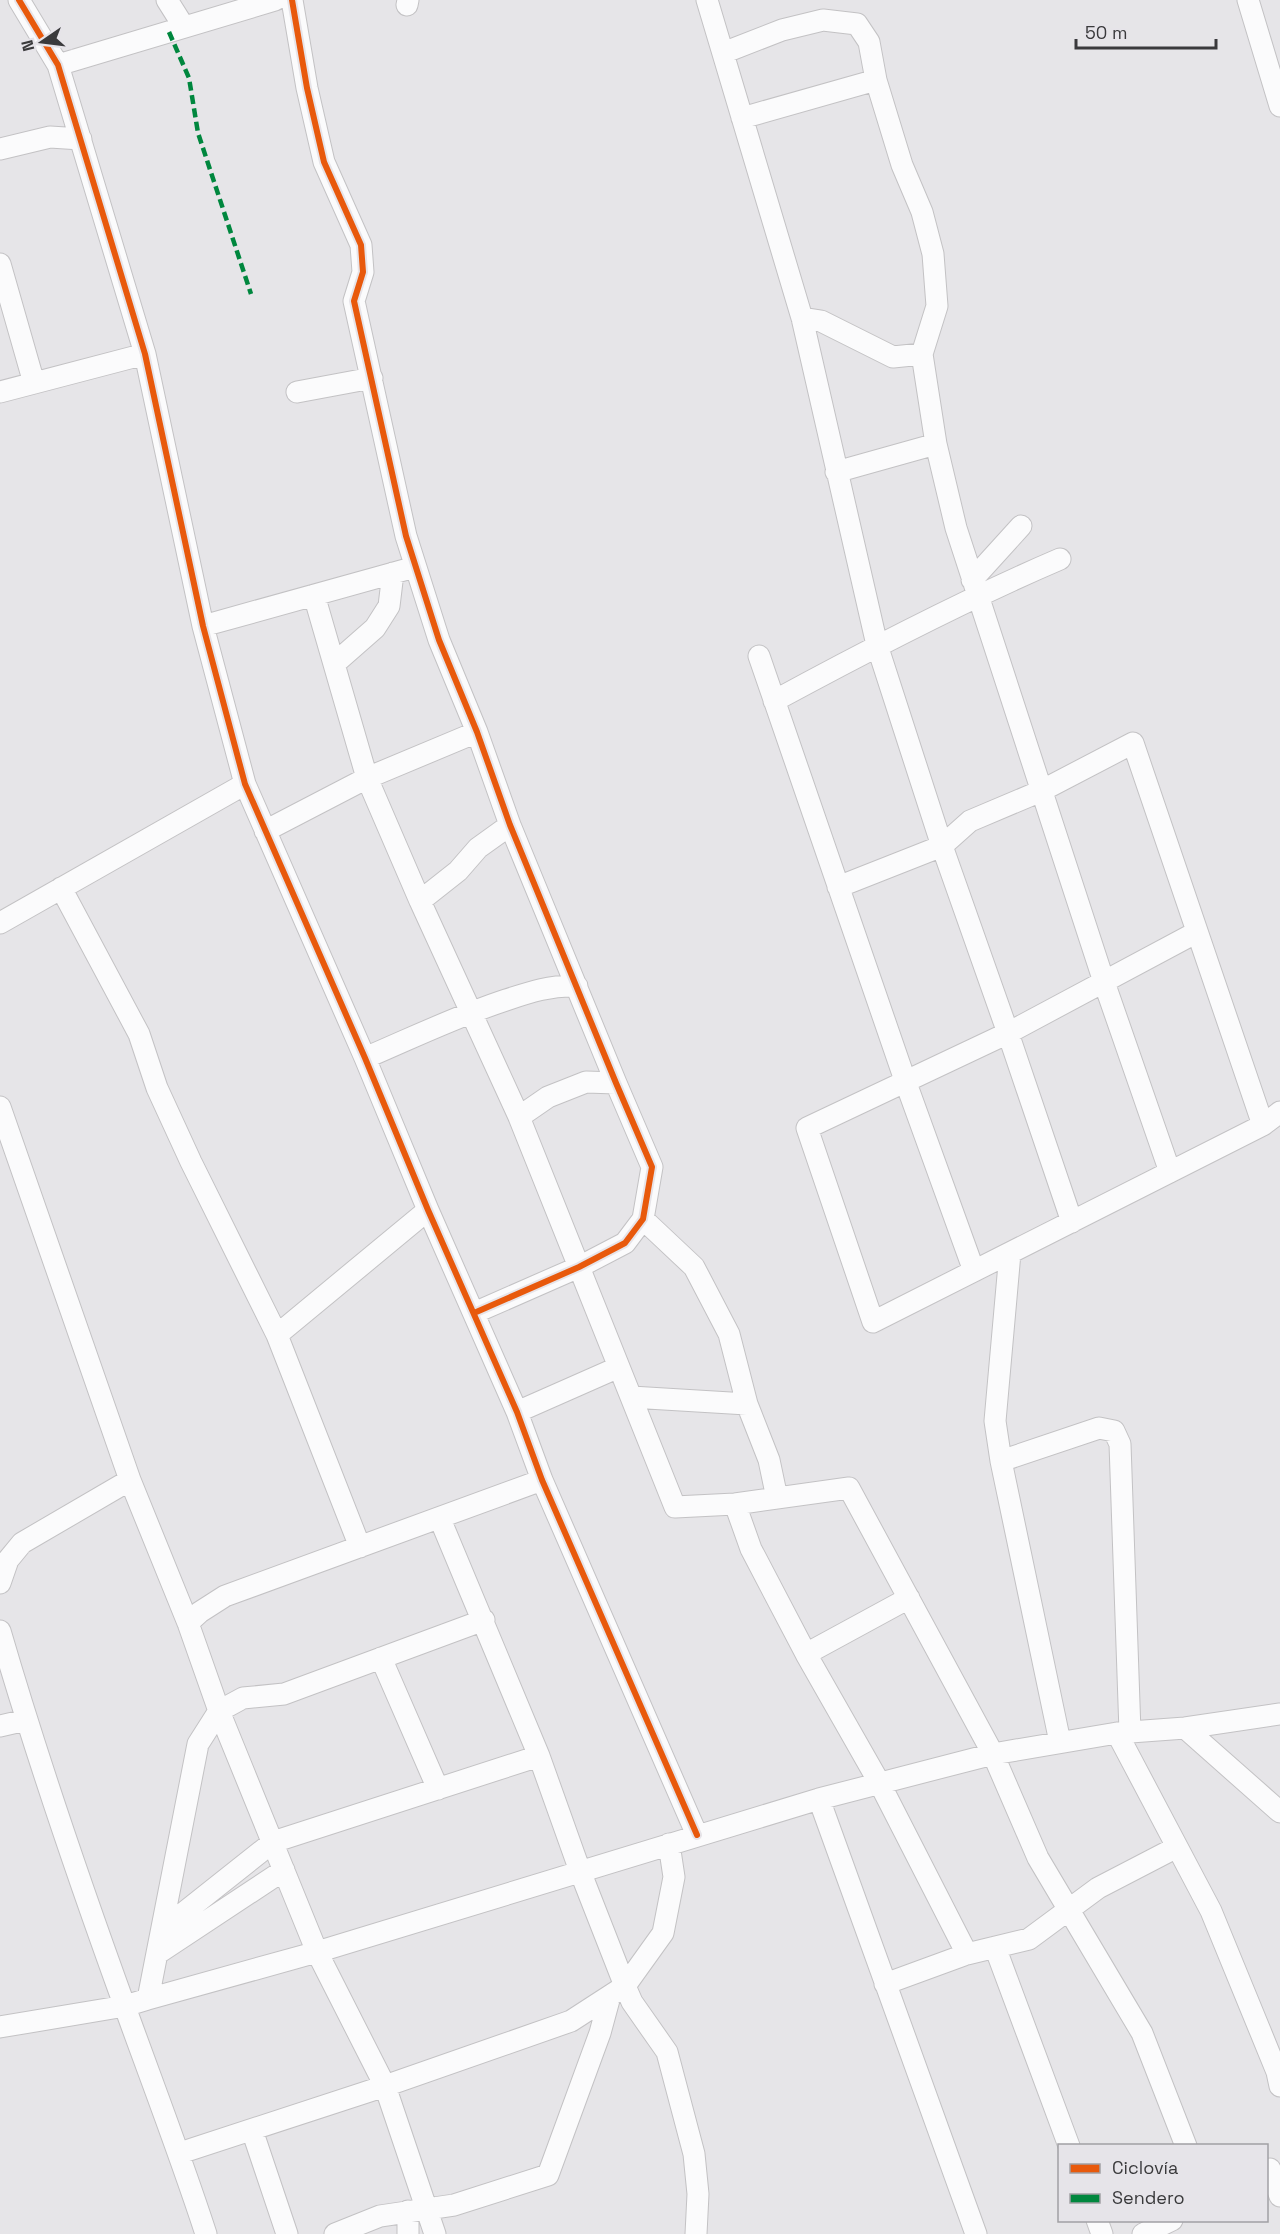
<svg xmlns="http://www.w3.org/2000/svg" width="1280" height="2234" font-family="'Space Grotesk',sans-serif">
<style>
.lines{fill:none;stroke-linecap:round;stroke-linejoin:round}
.minor-casing{stroke:#c3c2c4;stroke-width:23}
.minor{stroke:#fbfbfc;stroke-width:21}
.quiet{stroke:#00873e;stroke-width:4.5;stroke-dasharray:9 4.5;stroke-linecap:butt}
.cycleway-casing{stroke:#e6e4e9;stroke-width:10}
.cycleway{stroke:#e8590c;stroke-width:6}
</style>
<rect width="100%" height="100%" fill="#e6e5e8"/>
<g class="lines">
<defs>
<path id="minor" d="M19,0L58,65L145,354L203,626L245,784L365,1058L428,1210L517,1412L542,1480L697,1835
M167,0L184,27
M292,0L307,88L324,162L361,245L363,272L354,301L406,536L439,640L477,732L510,825L616,1083L652,1167L643,1219L625,1243L579,1267L474,1313
M707,0L802,318L877,645L942,846L1008,1033L1072,1222
M1248,0L1280,106
M407,5L408,0
M723,53L782,30L823,20L857,24L869,42L876,80L902,165L922,212L933,254L937,306L922,354L936,444L956,528L1104,982L1170,1172
M58,65L275,0
M742,118L876,80
M0,149L50,137L81,139
M0,264L34,383
M802,318L821,321L893,357L922,354
M0,392L145,354
M297,392L372,378
M836,472L936,444
M972,580L1021,526
M314,595L367,778L420,901L519,1117L675,1507L735,1504L849,1488L993,1754L1038,1858L1142,2033L1186,2146
M203,626L415,567
M759,656L906,1083L974,1271
M334,664L375,628L389,606L393,573
M774,701C868,650 962,601 1060,559
M265,831L367,778L477,732
M838,887L942,846L970,821L1041,791L1133,743L1263,1125
M61,888L139,1034L157,1088L191,1162L277,1335L360,1547
M420,901L458,871L478,848L510,825
M0,923L245,784
M1197,932L1008,1033L807,1128L873,1322L1263,1125L1280,1112
M365,1058C412,1038 457,1016 506,1000C530,992 551,985 577,986
M0,1107L130,1480L188,1623L219,1711L317,1952L385,2086L435,2234
M519,1117L548,1097L586,1082L616,1083
M643,1219L694,1267L729,1334L747,1404L769,1460L777,1498
M1010,1253L995,1421L1001,1461L1060,1742
M277,1335L428,1210
M631,1397L747,1404
M517,1412L619,1367
M1001,1461L1099,1428L1114,1431L1120,1444L1130,1732
M735,1504L751,1549L806,1654L880,1784L967,1954
M440,1519L539,1756L580,1871L625,1986L632,2002L667,2052L694,2154L698,2194L696,2234
M0,1583L8,1560L22,1543L130,1480
M188,1623L200,1612L225,1596L542,1480
M0,1631C37,1758 80,1883 125,2007C152,2082 181,2157 206,2234
M806,1654L909,1598
M381,1658L438,1789
M0,1726L26,1720
M1185,1728L1280,1812
M1117,1733L1211,1911L1277,2072L1280,2086
M819,1799L976,2234
M162,1930L273,1842L539,1756
M995,1947L1069,2146
M157,1954L284,1870
M885,1984L967,1954L1029,1939L1098,1888L1177,1847
M148,1999L198,1744L219,1711L243,1698L284,1694L484,1620
M0,2027L125,2006L148,1999L317,1952L819,1799L993,1754L1117,1733L1185,1728L1280,1714
M252,2130L287,2234
M180,2153L385,2086L571,2021L625,1986L663,1933L674,1877L669,1844
M1270,2169L1280,2196
M1097,2220L1102,2234
M335,2234L380,2216L454,2205L548,2175L600,2033L610,1996
M408,2234V2211
M1143,2234L1172,2220"/>
</defs>
<!-- minor casing -->
<use href="#minor" class="minor-casing"/>
<!-- minor -->
<use href="#minor" class="minor"/>
<!-- quiet -->
<path class="quiet" d="M169,32L189,78L198,133L251,294"/>
<defs>
<path id="cycleway" d="M19,0L58,65L145,354L203,626L245,784L365,1058L428,1210L517,1412L542,1480L697,1835
M292,0L307,88L324,162L361,245L363,272L354,301L406,536L439,640L477,732L510,825L616,1083L652,1167L643,1219L625,1243L579,1267L474,1313"/>
</defs>
<!-- cycleway casing -->
<use href="#cycleway" class="cycleway-casing"/>
<!-- cycleway -->
<use href="#cycleway" class="cycleway"/>
</g>
<!-- legend -->
<rect x="1058" y="2144" width="210" height="78" fill="#e6e4e9" stroke="#a1a0a4" stroke-width="1.5"/>
<rect x="1070" y="2164" width="30" height="9" fill="#e8590c" stroke="#a1a0a4" stroke-width="1.5"/>
<text x="1112" y="2174" font-size="18" fill="#3a3a3c">Ciclovía</text>
<rect x="1070" y="2194" width="30" height="9" fill="#00873e" stroke="#a1a0a4" stroke-width="1.5"/>
<text x="1112" y="2204" font-size="18" fill="#3a3a3c">Sendero</text>
<!-- north arrow -->
<g transform="translate(42 42) rotate(256)" stroke="#e6e4e9" stroke-width="4.5" paint-order="stroke">
<path d="M0-4.5L10 22L0 15L-10 22Z" fill="#3a3a3c"/>
<text y="-9" font-size="16" font-weight="bold" text-anchor="middle" fill="#3a3a3c">N</text>
</g>
<!-- scale -->
<path d="M1076 39v9h140v-9" fill="none" stroke="#3a3a3c" stroke-width="3"/>
<text x="1085" y="39" font-size="18" fill="#3a3a3c" stroke="#e6e4e9" stroke-width="4.5" paint-order="stroke">50 m</text>
</svg>
